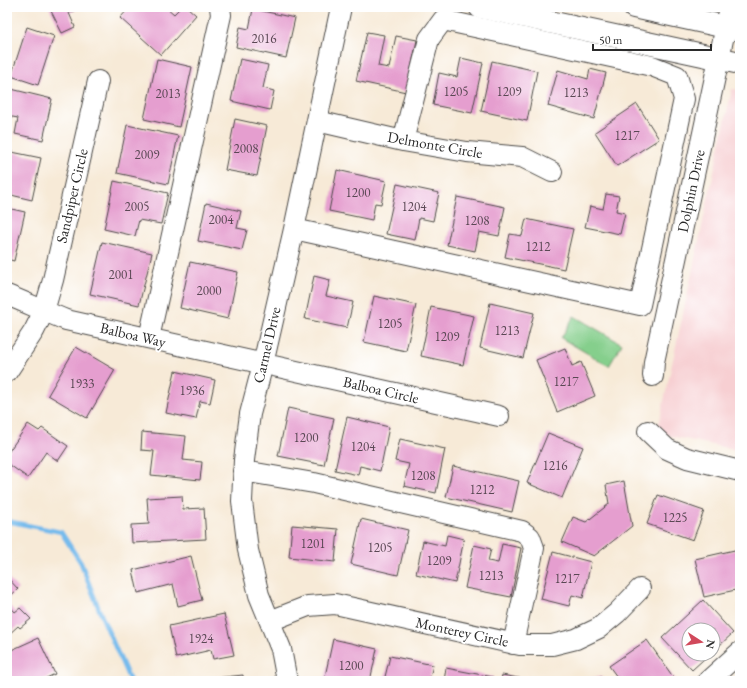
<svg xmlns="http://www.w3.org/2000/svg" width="747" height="688" font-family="'EB Garamond',serif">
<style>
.built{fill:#f7cfd2}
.green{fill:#85cf8c;stroke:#587d5c}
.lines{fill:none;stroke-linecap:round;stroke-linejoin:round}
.stream{stroke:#76bbec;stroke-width:4.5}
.building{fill:#e59ecf}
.minor-casing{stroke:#4a4845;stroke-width:22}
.major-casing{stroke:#4a4845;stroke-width:24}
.minor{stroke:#fff;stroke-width:20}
.major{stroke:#fff;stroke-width:22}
.labels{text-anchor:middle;stroke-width:4;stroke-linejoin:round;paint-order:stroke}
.number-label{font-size:13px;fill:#5a4854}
.street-label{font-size:15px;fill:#2b2b2b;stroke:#fff}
</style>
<rect width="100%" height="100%" fill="#fff"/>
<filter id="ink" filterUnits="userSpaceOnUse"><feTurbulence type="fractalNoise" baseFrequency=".025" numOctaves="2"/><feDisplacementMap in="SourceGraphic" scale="8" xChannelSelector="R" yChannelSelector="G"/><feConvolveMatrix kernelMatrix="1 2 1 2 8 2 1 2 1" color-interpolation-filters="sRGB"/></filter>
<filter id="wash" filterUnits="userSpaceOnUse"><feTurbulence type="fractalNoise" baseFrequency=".012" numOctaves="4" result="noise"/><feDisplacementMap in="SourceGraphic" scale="16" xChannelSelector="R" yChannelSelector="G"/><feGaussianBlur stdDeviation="0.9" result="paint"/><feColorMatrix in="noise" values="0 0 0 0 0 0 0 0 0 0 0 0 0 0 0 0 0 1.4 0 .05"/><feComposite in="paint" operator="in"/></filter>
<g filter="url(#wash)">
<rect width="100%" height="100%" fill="#f7ead7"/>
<!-- built -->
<path class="built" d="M732,89L740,90V451L657,433Z"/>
<!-- green -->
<path class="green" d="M574,316L622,344L609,366L561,338Z"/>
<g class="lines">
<!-- stream -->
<path class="stream" d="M7,521L61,532L81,563L102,617L130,681"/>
</g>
<g id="blocks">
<!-- building -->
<path class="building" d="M49,7H82L69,13L75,27L62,33Z
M130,7H166L174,14L181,7H187L196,15L161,55L120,18Z
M253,9L295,18L286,58L236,47L240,27L249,29Z
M27,27L54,36L38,85L11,76Z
M367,32L384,35L378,66L389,68L396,36L417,40L406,92L356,81Z
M461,58L483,63L472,113L433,105L439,73L457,77Z
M157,59L192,67L179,127L144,119Z
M240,59L268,65L263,88L274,91L270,110L231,101Z
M492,61L537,71L527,121L481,111Z
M590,69L606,73L594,119L548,106L558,70L588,79Z
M7,88L52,99L43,140L15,134L18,118L7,116Z
M637,104L659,139L617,166L595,132Z
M235,119L267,126L257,176L225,170Z
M127,125L178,136L168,184L117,173Z
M7,151L41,158L32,200L7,194Z
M337,170L386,181L381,204L375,203L372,220L329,211Z
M114,181L168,193L161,224L139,220L135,236L104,229Z
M397,184L439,193L433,221L419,218L415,240L386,234Z
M606,194L619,196L616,211L625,213L620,234L585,227L590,206L603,209Z
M457,197L505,207L499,236L479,232L475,251L447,245Z
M206,203L241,211L237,228L247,230L242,250L198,241Z
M7,208L25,212L14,261L7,259Z
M526,219L573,229L564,269L505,257L510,234L522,236Z
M102,242L152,253L139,305L90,294Z
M190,262L238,272L228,319L180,308Z
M314,276L330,280L326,296L353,302L347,328L305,319Z
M374,296L416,305L406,351L364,342Z
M490,303L534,313L523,358L480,348Z
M431,307L474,316L463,365L421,356Z
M76,347L115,370L87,418L48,395Z
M565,348L572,366L581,362L595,396L557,412L536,360Z
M175,371L215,380L210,403L200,401L196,419L166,413Z
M288,408L334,418L324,465L278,456Z
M347,417L389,427L380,471L360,466L358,475L335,470Z
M28,424L39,431L42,428L68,446L58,461L46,452L28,478L7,463V454Z
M142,432L186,436L183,460L202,462L200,480L151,475L154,451L141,450Z
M548,433L583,447L562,498L527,483Z
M400,439L445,449L436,493L404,486L409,464L395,461Z
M453,466L519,481L512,512L446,497Z
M624,481L632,526L594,556L562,542L573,517L586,522L609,504L606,485Z
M658,495L704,511L693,540L647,524Z
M182,496L183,509L204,508L206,539L132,543L131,525L149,524L147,498Z
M361,519L408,530L398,575L351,564Z
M292,525L338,529L335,562L289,557Z
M447,535L464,539L455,583L416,574L423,541L445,546Z
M502,544L521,548L511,597L465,588L474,545L491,549L488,561L498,563Z
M739,549L740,555V589L704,597L695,559Z
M553,552L591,562L583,598L572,595L569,606L541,599Z
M191,556L202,600L178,606L173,584L138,593L133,570Z
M7,577L18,589L7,599Z
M703,600L733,633L720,645L714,638L713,639V630H689V654H700L704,659L692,670L662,638Z
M7,603L15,612L20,608L31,619L20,628L18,626L7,636Z
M224,614L234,655L213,659L211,650L176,658L169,626Z
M38,638L55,674L40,681H12L7,670V652Z
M333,639L377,649L370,681H324Z
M647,640L676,681H620L609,666Z
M390,656L433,665L429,681H384Z
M446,668L493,677V681H444Z
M243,675V681H197V680Z
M502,675L529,680V681H501Z
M602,677V681H557V680Z"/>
</g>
</g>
<g filter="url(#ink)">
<use href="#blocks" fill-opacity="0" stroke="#4a4845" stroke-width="1"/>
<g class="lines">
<defs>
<path id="minor" d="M317,121L403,141L467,152L522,157L552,172
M294,229L640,305L684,99L677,76L652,66L443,20L429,39L403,141
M7,295C27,303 46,312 66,320L499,416
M149,338L221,15L220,7
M7,372L34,331L44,311L53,280L98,81
M653,376L654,362L730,7
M648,431L667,449L687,458L740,471
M243,471L314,483L522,531L530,537L534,548L513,644
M270,621L308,606L335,604L520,645H552L576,639L599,628L617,613L640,589
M287,681L281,649L259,595L248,550L242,501L244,460L250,414L263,364L294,229L341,7
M708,681L740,652"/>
<path id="major" d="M480,7L740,63
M634,7L740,30"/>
</defs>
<!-- minor casing -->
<use href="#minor" class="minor-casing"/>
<!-- major casing -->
<use href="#major" class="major-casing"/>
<!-- minor -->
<use href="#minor" class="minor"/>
<!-- major -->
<use href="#major" class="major"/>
</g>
</g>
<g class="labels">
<!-- number labels -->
<g class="number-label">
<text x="264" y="43">2016</text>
<text x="456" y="96">1205</text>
<text x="509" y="96">1209</text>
<text x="576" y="97">1213</text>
<text x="168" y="98">2013</text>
<text x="627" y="140">1217</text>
<text x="246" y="153">2008</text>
<text x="147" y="159">2009</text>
<text x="358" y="197">1200</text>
<text x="137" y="211">2005</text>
<text x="414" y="211">1204</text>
<text x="221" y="224">2004</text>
<text x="477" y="225">1208</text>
<text x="538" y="251">1212</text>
<text x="121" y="279">2001</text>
<text x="209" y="295">2000</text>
<text x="390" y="328">1205</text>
<text x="507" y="335">1213</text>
<text x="447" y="341">1209</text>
<text x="566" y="386">1217</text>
<text x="82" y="388">1933</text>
<text x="192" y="395">1936</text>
<text x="306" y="442">1200</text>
<text x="363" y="451">1204</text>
<text x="555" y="470">1216</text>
<text x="423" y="480">1208</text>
<text x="482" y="494">1212</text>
<text x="675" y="522">1225</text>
<text x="313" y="548">1201</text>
<text x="380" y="552">1205</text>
<text x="439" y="565">1209</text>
<text x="491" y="580">1213</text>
<text x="567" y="583">1217</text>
<text x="201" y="643">1924</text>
<text x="351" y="670">1200</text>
</g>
<!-- street labels -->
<g class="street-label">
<text transform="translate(435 145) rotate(10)" y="5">Delmonte Circle</text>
<text transform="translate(691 191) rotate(-78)" y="5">Dolphin Drive</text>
<text transform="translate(72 196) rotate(-77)" y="5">Sandpiper Circle</text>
<text transform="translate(133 335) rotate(13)" y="5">Balboa Way</text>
<text transform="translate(267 345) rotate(-77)" y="5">Carmel Drive</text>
<text transform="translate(381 390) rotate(13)" y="5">Balboa Circle</text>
<text transform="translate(462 632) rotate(12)" y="5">Monterey Circle</text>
</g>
</g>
<!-- margin -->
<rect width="747" height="688" fill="none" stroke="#fff" stroke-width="24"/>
<!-- north arrow -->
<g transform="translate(701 642) rotate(102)"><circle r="19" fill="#ffffff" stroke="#aaaaaa"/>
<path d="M0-3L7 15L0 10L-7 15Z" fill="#d1495b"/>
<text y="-6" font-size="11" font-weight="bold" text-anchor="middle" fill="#2b2b2b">N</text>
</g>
<!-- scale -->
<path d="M593 44v6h118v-6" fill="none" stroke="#2b2b2b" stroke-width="2"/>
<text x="599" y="44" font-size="12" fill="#2b2b2b" stroke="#ffffff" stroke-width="3" paint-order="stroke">50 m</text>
</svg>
